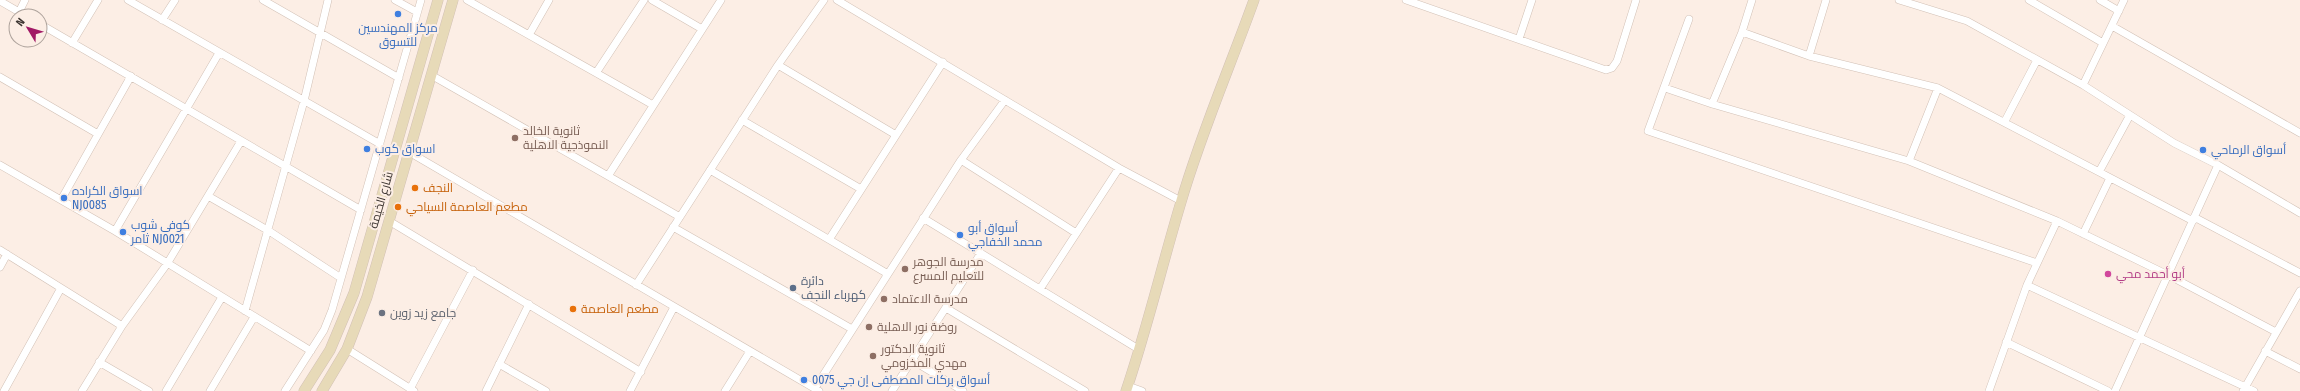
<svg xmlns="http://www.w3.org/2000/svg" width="2300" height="391" font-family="'Fira Sans Condensed',Cairo,sans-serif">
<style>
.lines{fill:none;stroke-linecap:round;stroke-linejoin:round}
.street-casing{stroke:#d2c1b6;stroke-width:8}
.secondary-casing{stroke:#d2c1b6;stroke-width:11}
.street{stroke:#fff;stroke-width:7}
.secondary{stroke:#e7dab8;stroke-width:10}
.shop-dot{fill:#3f7fe0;stroke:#fceee5;stroke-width:1.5}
.education-dot{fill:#8d6e63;stroke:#fceee5;stroke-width:1.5}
.food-dot{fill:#e8710a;stroke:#fceee5;stroke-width:1.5}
.hotel-dot{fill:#d1479c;stroke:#fceee5;stroke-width:1.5}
.service-dot{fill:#5c6f8a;stroke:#fceee5;stroke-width:1.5}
.worship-dot{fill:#6b7280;stroke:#fceee5;stroke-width:1.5}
.labels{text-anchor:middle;stroke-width:4;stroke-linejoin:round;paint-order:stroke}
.shop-label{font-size:12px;fill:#366cbe;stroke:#fceee5;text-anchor:start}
.education-label{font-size:12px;fill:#785e54;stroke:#fceee5;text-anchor:start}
.food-label{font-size:12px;fill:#c56008;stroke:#fceee5;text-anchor:start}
.street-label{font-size:12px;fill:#3a332f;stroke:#fceee5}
.hotel-label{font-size:12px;fill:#b23c85;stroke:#fceee5;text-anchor:start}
.service-label{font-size:12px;fill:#4e5e75;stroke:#fceee5;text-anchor:start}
.worship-label{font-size:12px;fill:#5b616d;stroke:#fceee5;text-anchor:start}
</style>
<rect width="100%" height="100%" fill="#fceee5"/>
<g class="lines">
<defs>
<path id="street" d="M128,0L380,144
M263,0L399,78
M395,0L417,12
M467,0L653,105
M652,0L702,29
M837,0L1119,168L1181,201
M1406,0L1606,70L1612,68L1617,61L1636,0
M1899,0L1967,21L2083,85L2174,143L2218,165L2300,213
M2029,0L2103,43
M2100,0L2119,11
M0,1L26,16
M19,12L25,0
M1689,19L1648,131L2037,263
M162,20L175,0
M40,24L361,210
M2112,26L2300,133
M1742,32L1809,56L1938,88L2193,221
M529,35L549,0
M1519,39L1532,0
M72,43L98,0
M1809,56L1826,0
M778,65L896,135
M596,73L644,0
M431,75L680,217
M0,77L98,134
M2083,85L2124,0
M1665,88L1712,104L1909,161L2057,221L2168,275L2276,332
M1712,104L1742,32L1752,0
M742,120L861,189
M2005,121L2037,60
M409,152L819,391
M961,160L1076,233
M1909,161L1938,88
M0,165L115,231L311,351
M710,170L888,274
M2099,172L2130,115
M608,176L721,0
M208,196L269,231L341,278
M61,200L131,76
M2194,217L2300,273
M923,218L1140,350
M389,221L641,372
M673,227L852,329
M115,231L219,53
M2083,234L2110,178
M830,238L943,62
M0,250L122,326
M0,267L7,254
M636,285L778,65L824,0
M2027,285L2254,391
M1040,289L1119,168
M946,308L1085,391
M245,311L304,101L328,0
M2006,342L2108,391
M347,349L414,391
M2265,351L2300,369
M912,360L963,391
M99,362L149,391
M499,364L546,391
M1128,386L1142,391
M815,388L961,160L1005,100
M410,389L473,270
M4,391L61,288
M82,391L122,326L167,264L241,141
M166,391L222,297
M210,391L254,317
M285,391L324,330L332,310L421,0
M486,391L529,304
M630,391L674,307
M725,391L750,351
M892,391L981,253
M1989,391L2027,285L2057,221
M2115,391L2218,165
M2243,391L2300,291"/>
<path id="secondary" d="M304,391L330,350L354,293L438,0
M322,391L347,349L367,297L453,0
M1126,391C1147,329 1162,265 1181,202C1201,133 1230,67 1254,0"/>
</defs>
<!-- street casing -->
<use href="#street" class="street-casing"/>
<!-- secondary casing -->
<use href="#secondary" class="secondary-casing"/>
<!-- street -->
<use href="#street" class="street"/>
<!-- secondary -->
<use href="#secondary" class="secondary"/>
</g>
<!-- markers -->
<g class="shop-dot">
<circle cx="398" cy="14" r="4"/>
<circle cx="367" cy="149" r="4"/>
<circle cx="2203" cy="150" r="4"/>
<circle cx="64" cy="198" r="4"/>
<circle cx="123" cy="232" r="4"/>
<circle cx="960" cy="235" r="4"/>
<circle cx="804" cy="380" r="4"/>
</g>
<g class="education-dot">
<circle cx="515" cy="138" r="4"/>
<circle cx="905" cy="269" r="4"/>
<circle cx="884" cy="299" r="4"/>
<circle cx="869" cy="327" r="4"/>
<circle cx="873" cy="356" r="4"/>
</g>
<g class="food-dot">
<circle cx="415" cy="188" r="4"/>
<circle cx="398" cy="207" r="4"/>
<circle cx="573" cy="309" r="4"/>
</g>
<circle class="hotel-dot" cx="2108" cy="274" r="4"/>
<circle class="service-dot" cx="793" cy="288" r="4"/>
<circle class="worship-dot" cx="382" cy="313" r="4"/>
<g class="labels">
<!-- shop labels -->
<g class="shop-label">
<text x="398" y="32" text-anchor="middle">مركز المهندسين<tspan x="398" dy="14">للتسوق</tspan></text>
<text x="375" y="153">اسواق كوب</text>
<text x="2211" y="154">أسواق الرماحي</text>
<text x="72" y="195">اسواق الكراده<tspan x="72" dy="14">NJ0085</tspan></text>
<text x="131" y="229">كوفي شوب<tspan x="131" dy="14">ثامر NJ0021</tspan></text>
<text x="968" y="232">أسواق أبو<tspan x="968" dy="14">محمد الخفاجي</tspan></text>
<text x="812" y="384">أسواق بركات المصطفی إن جي 0075</text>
</g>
<!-- education labels -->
<g class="education-label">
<text x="523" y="135">ثانوية الخالد<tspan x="523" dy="14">النموذجية الاهلية</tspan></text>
<text x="913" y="266">مدرسة الجوهر<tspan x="913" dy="14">للتعليم المسرع</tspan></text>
<text x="892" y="303">مدرسة الاعتماد</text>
<text x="877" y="331">روضة نور الاهلية</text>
<text x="881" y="353">ثانوية الدكتور<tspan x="881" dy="14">مهدي المخزومي</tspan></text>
</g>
<!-- food labels -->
<g class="food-label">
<text x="423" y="192">النجف</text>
<text x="406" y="211">مطعم العاصمة السياحي</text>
<text x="581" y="313">مطعم العاصمة</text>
</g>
<!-- street labels -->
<g class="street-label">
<text transform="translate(381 200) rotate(-74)" y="4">شارع الخيمة</text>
</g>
<!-- hotel labels -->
<g class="hotel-label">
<text x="2116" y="278">أبو أحمد محي</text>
</g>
<!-- service labels -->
<g class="service-label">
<text x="801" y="285">دائرة<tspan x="801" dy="14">كهرباء النجف</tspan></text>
</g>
<!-- worship labels -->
<g class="worship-label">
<text x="390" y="317">جامع زيد زوين</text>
</g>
</g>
<!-- north arrow -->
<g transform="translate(28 28) rotate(308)"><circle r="19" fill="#fceee5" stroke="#aea39c"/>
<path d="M0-3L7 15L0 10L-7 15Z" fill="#a11965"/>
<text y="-6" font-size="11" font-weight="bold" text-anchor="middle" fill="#3a332f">N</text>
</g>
</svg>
